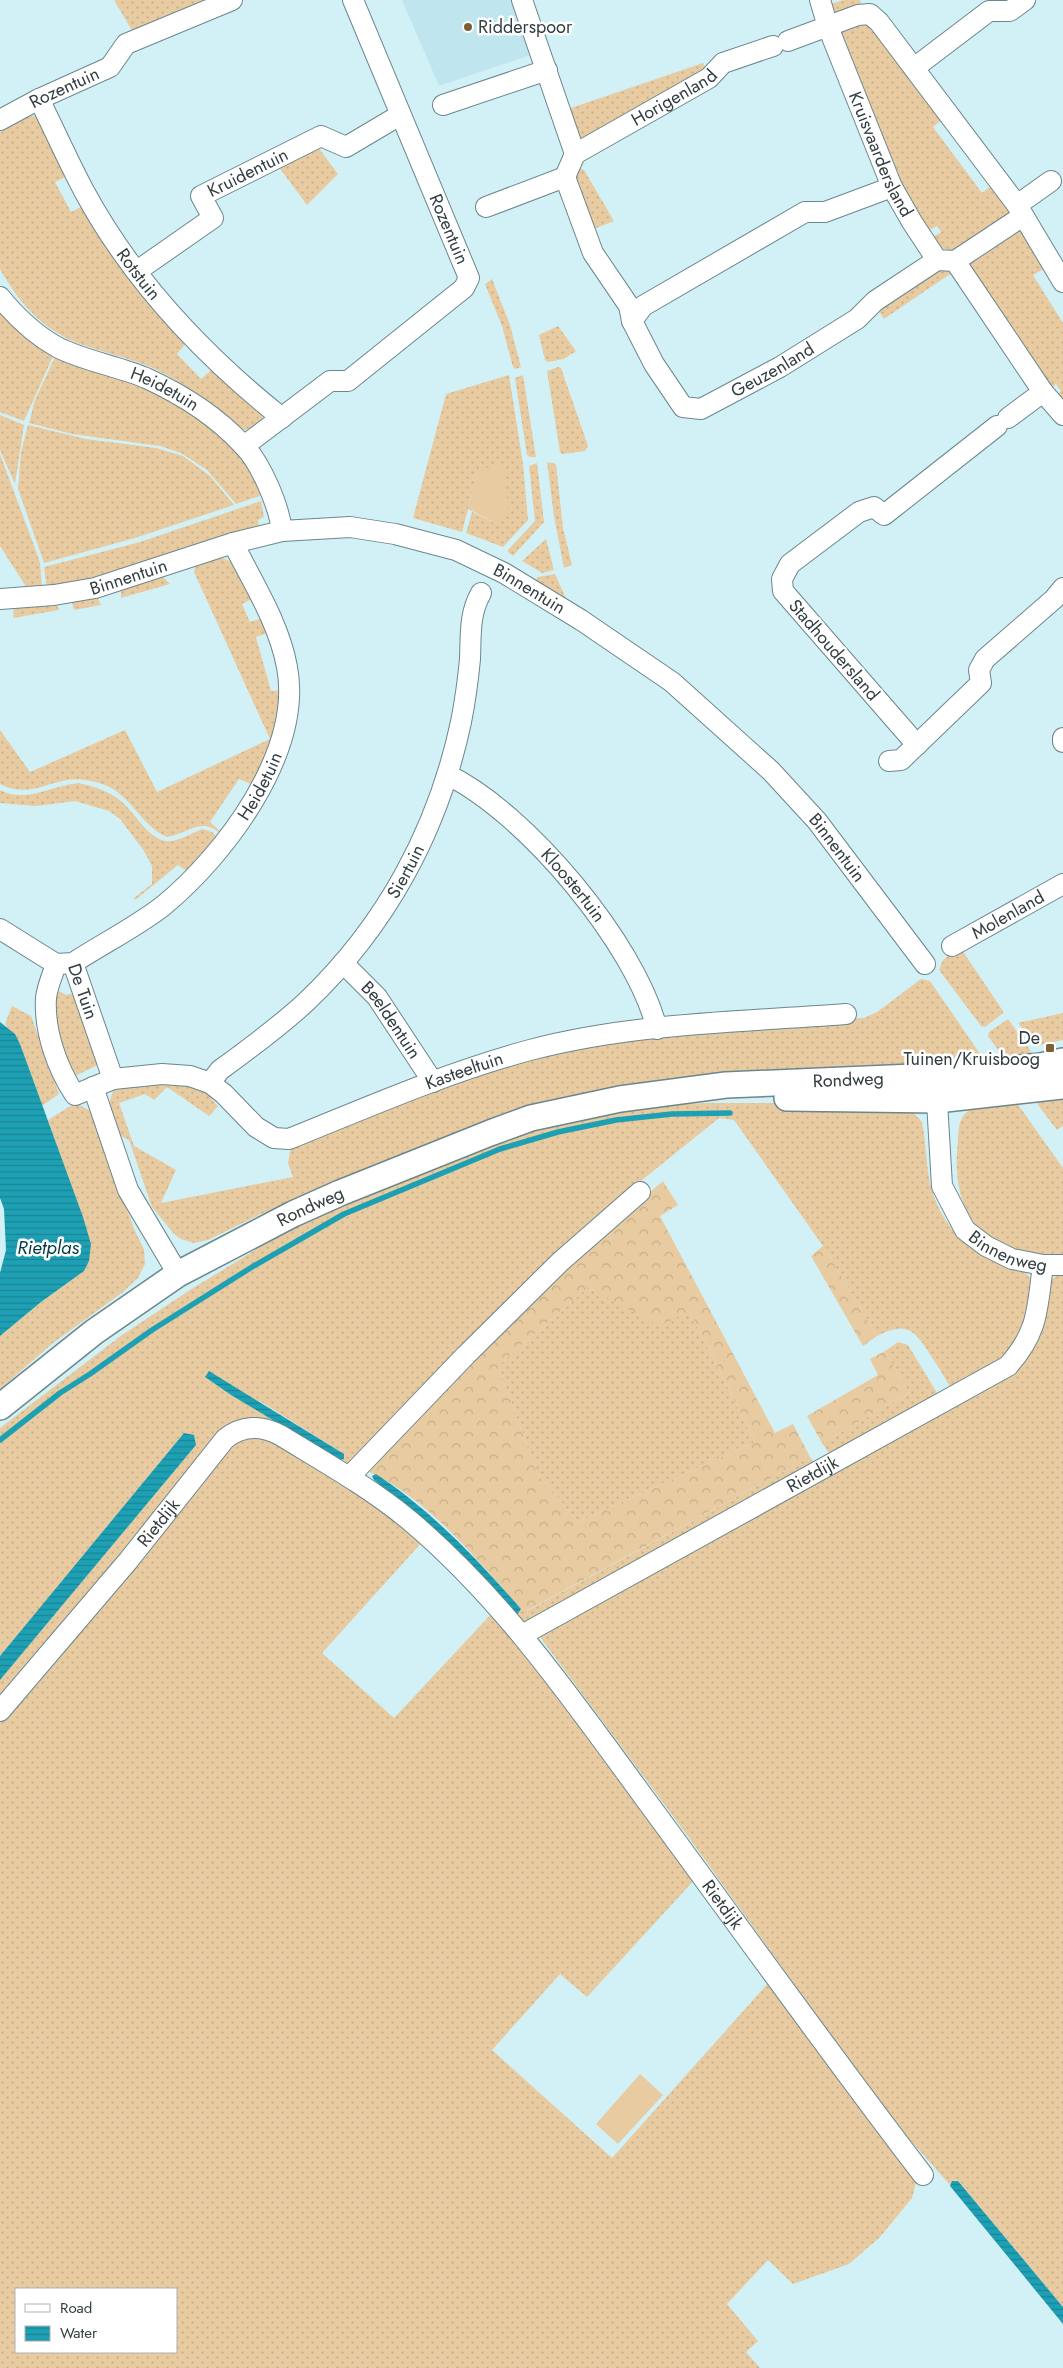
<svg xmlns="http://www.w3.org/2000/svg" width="1063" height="2368" font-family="Jost,sans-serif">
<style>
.built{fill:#bfe6ee}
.grass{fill:url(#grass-dots);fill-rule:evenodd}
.forest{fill:url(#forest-crowns);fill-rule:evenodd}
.garden{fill:#e8cba0}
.water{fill:url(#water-rules)}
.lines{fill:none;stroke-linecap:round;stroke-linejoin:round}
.stream{stroke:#1ea0b4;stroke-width:5.5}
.minor-casing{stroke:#6b878d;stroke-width:22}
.major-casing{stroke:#6b878d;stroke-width:28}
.minor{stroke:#fff;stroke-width:20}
.major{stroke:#fff;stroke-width:25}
.poi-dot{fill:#7c5f33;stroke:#fff;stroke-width:2}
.labels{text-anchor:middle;stroke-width:5;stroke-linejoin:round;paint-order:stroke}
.poi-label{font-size:18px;fill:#323e40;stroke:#fff;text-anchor:start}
.street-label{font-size:18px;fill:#323e40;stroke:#fff}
.water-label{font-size:19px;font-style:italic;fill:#033c44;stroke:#fff}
</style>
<defs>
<pattern id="grass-dots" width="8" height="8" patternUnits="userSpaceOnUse" patternTransform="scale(1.25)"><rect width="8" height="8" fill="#e8cba0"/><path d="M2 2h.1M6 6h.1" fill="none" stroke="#c7af8b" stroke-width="1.8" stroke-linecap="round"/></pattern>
<pattern id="forest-crowns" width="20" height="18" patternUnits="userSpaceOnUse" patternTransform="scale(1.25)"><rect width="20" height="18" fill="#e8cba0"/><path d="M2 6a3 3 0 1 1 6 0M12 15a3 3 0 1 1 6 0" fill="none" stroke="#c7af8b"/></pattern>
<pattern id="water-rules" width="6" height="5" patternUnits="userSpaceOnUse" patternTransform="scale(1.25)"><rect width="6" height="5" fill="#1ea0b4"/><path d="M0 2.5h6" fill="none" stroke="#1b8494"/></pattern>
</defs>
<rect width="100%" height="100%" fill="#d2f1f7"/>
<!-- built -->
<path class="built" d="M402,0H512L531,55L439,86Z"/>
<!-- grass -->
<path class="grass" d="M114,0H214L134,34Z
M843,0H860L862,6L833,15L828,5Z
M864,23L871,24L942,120L933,127L982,193L991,186L1013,211L959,252L940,248L930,239L941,232L937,226L926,232L896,180L841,33L844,29Z
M703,63L706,69L580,141L565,110Z
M29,116H37L67,176L55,182L71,212L85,205L187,342L177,354L201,379L212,369L263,414L261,423L251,429L244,430C215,408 188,385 155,369C133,359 109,354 86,346C46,333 20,305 0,269V132Z
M315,143L338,174L307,205L278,166Z
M575,165L584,170L614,221L591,230L573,171Z
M1019,225L1044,269L1033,275L1063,323V405L1056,396L1061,391L1056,384L1050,390L966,259Z
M938,265L953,272L884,319L879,311L880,305Z
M492,279L510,325L521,367L516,369L513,367L502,326L485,284Z
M0,307L54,354L24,421L0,412Z
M558,326L576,351L564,359L548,362L545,360L539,335Z
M56,355L119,376L168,398L223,437L243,459L263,495L236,504L207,470L181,453L160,446L72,434L29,423L35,400Z
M558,367L561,368L588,446L585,451L562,454L560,452L547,371Z
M509,375L523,464L528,520L503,547L466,533L472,512L497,524L478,471L462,532L413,518L446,394Z
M523,375L536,457H530L527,455L515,378Z
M0,415L24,425L15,484L0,450Z
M28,425L86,439L156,448L183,456L210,476L234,505L135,538L44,563L18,489L21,452Z
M0,454L36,551L40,563L42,586L27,588L0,546Z
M547,462L556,464L563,528L572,565L564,568L554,516Z
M537,463L544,522L513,556L508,552V550L535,521L529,466Z
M261,501L264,517L258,520L259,526L236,533L150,565L47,590L44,567L140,542Z
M546,539L554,570L542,573L522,561Z
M221,558C238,560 245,585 252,599L242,604L250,622L262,618L267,633L256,637L271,691L284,690L278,730L253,785L239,779L210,822L221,832L220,833C199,817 191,833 167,837C142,827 131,795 105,785C94,781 79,778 67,780C40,785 28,797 0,784V730L30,772L125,730L157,792L270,739L194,572L195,567Z
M555,574L568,603L534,583L538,577Z
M162,576L170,584L121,598V588Z
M98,598L101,605L74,610L72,603L73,600Z
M56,603L59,610L13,618L14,608Z
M79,783C94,787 110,791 122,802C135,813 147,837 165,841C177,843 192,833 202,829L212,832L218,838L188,872L178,865L135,900L134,898L152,884V866L144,851L120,819L109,811L75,801L36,806L0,803V790C25,804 53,785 79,783Z
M958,949L962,950L1003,1011V1013L985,1027L981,1026L939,970L943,960Z
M921,979L930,981L989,1067L697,1084L326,1188L261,1214L208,1240L194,1243L181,1239L174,1234L152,1207L129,1140L119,1135C113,1116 102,1101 119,1085L183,1079L215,1092L211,1099L218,1106L209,1116L167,1087L154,1100L145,1094L119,1103L134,1146L176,1170L161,1203L293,1177L288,1163L291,1146L413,1094L526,1057L644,1032L864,1018L877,1012Z
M55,989L66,995L78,992L102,1063L73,1077L55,1033Z
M12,1006L31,1016L59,1094L42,1106L20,1044L5,1024Z
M1063,1013V1040L1035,1046L1018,1023Z
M1008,1019L1030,1050L1032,1056L1007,1062L988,1036L989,1032Z
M1014,1099L1063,1168V1255C1038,1254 1006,1253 986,1236C958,1211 954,1175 958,1140C958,1131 959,1118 967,1112C980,1100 997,1101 1014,1099Z
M1063,1100V1126L1057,1130L1035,1101Z
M708,1103H776L910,1109L922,1122C926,1141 926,1165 930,1183C937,1213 956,1241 983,1255C1003,1265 1019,1261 1033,1282L1029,1321L1004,1361L950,1387C944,1376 938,1366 931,1356C915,1330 907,1321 877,1336L823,1246L734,1120L719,1118L616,1201L346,1466L243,1422L0,1703V1680L196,1445L184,1433L0,1656V1428L122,1335L190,1290L275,1238L328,1209L509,1135L562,1120L658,1105ZM205,1377L263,1403L344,1454L339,1460L231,1395Z
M78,1104L92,1112L134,1229L144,1249L145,1264L138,1278L123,1292L53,1343L0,1389V1336L41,1302L84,1271L91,1244L48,1120L72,1105Z
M1058,1274H1063V2307L958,2181L955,2180L950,2185L889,2116L687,1835L540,1637L544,1633L1004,1376L1047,1284Z
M588,1287L623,1305L690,1312L755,1442L578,1522L537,1473L498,1366Z
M898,1342L908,1345L937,1393L934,1402L836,1455L829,1453L822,1443L909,1393L885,1351Z
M238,1437L276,1438L424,1540L322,1653L394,1718L494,1611L697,1877L587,1997L560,1974L492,2050L612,2158L771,1980L912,2168L916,2183L912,2198L880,2237L849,2264L793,2284L768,2260L727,2304L758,2341L746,2352L760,2368H0V1721ZM16,2289H176V2352H16Z
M810,1457L814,1462L811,1470L524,1623L517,1615L521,1609L527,1611Z"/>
<!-- forest -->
<path class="forest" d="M663,1181L678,1205L660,1216L775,1433L793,1424L810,1457L526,1611L521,1609C479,1562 428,1498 369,1472L475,1357L597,1237ZM588,1287L658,1326L690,1312L755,1442L578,1522L537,1473L498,1366Z
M823,1246L877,1336L863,1346L811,1256Z
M885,1351L909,1393L822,1443L807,1416L878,1375L870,1359Z"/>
<!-- garden -->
<path class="garden" d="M502,466L504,468L509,513L497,524L468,509L478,471L480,469Z
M640,2074L663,2095L618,2144L596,2124Z"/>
<!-- water -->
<path class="water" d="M0,1022L15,1034L20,1044L83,1217L91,1244L89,1261L84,1271L41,1302L0,1336V1273L6,1250L4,1209L0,1198Z
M209,1371L344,1454V1459L339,1460L231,1395L205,1377Z
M184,1433L194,1435L196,1445L0,1680V1656Z
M376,1474C432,1511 477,1559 521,1609L517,1615L514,1612L432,1526L374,1480L372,1476Z
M952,2181H958L1063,2307V2324L950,2186Z"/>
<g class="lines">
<!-- stream -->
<path class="stream" d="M0,1440L60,1393L90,1374L152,1330L252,1267L344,1214L500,1149L558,1132L616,1120L672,1114L730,1113"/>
<defs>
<g id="minor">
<path id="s1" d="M522,0L575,154L565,177L593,253L629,306L632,321L654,364L683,407L701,409L780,367L857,319L875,301L937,260"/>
<path id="s2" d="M820,0L828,27L892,187L912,222L937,260L955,261L1043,392L1063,415"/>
<path d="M788,41L858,15L870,14L879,22L1017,205L1063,282"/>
<path d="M914,68L989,11H1010L1025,0"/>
<path id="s3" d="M39,99C54,129 68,161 84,191C132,280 203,355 282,418"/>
<path d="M443,105L547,70"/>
<path id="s4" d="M0,120L39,99L110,67L126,44L232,0"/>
<path id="s5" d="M575,154L709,78L723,63L773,46"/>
<path d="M1017,205L1051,181"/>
<path d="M486,207L565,177"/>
<path d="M955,261L1023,216"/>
<path id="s6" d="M137,271L213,218L201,196L321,136L346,147L400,115"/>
<path id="s7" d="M0,297C16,317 34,334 57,347C84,361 118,366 146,378C181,394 217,417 243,445C261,463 279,506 282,531"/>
<path d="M632,321L643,306L805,212H825L892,187"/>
<path d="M1008,418L1043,392"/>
<path d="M244,446L330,381H348L464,288L469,278L353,0"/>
<path id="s8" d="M0,599L54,595L95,588L233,543L282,531L350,527L395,534L456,550L504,573L581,620L672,682L771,771L817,821L925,964"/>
<path d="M1063,738V742"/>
<path d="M917,745L783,591L782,579L790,564L859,512L874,507L884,515L997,426"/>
<path d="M889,761L901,760L981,683L979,670L985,659L1054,599L1063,588"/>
<path id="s9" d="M448,775C526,813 636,944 657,1029"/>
<path d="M0,929L56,964"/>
<path id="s10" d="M952,946L1063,884"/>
<path id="s11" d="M73,963L113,1079"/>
<path id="s12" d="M343,963L377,997L433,1082"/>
<path id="s13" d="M56,964C53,974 47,987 46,998C44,1031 57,1068 75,1095L113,1079L162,1074L190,1076L210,1083L224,1094L256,1127L274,1138L289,1139C368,1107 448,1072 530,1050C632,1023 741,1022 846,1014"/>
<path id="s14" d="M56,964L73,963C102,944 136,927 163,906C225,855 303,752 287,667C279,623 253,583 233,543"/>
<path id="s15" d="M210,1083L220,1070C249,1049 279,1027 306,1002C386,926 438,830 461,722C465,702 468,680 470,659C471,635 469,614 481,593"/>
<path id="s16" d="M936,1085L942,1186L965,1230L986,1246L1012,1259L1043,1265H1063"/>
<path d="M93,1087L128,1190L178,1274"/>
<path d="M349,1477L466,1355L560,1262L640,1192"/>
<path id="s17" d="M522,1635L1008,1366C1039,1331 1037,1309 1043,1265"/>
<path id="s18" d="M0,1711L128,1561L225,1439C242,1425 261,1425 280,1435C324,1462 369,1487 409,1520C502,1598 572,1699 643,1796C736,1922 827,2050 923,2175"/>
</g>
<g id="major">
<path d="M787,1098L937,1100L1063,1086"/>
<path id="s19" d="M0,1407L94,1332L178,1274L293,1214L340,1193L490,1133L531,1118L620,1099L726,1085L936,1076L1041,1066L1063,1061"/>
</g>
</defs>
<!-- minor casing -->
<use href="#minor" class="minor-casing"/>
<!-- major casing -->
<use href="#major" class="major-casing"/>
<!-- minor -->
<use href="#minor" class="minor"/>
<!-- major -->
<use href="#major" class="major"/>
</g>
<!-- markers -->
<g class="poi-dot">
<circle cx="468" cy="27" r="5"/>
<rect x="1045" y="1043" width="10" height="10" rx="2.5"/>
</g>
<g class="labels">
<!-- poi labels -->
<g class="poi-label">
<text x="478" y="33">Ridderspoor</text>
<text x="1040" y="1044" text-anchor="end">De<tspan x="1040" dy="21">Tuinen/Kruisboog</tspan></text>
</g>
<!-- street labels -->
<g class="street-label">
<text dy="6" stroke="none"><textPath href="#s4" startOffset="72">Rozentuin</textPath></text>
<text dy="6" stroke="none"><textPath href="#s5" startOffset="114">Horigenland</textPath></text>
<text dy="6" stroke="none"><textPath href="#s2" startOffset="166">Kruisvaardersland</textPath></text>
<text dy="6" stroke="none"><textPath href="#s6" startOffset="170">Kruidentuin</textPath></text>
<text transform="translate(449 229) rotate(67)" y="6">Rozentuin</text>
<text dy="6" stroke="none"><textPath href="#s3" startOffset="202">Rotstuin</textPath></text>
<text dy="6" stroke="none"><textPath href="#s1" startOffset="548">Geuzenland</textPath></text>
<text dy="6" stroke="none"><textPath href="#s7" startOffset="192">Heidetuin</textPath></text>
<text dy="6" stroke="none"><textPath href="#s8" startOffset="131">Binnentuin</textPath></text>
<text dy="6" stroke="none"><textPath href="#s8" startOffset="551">Binnentuin</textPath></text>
<text transform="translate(834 650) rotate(49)" y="6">Stadhoudersland</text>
<text dy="6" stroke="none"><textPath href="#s14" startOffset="279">Heidetuin</textPath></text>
<text dy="6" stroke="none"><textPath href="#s8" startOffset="956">Binnentuin</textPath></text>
<text dy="6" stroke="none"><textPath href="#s15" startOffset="291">Siertuin</textPath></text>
<text dy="6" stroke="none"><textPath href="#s9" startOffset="168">Kloostertuin</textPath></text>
<text dy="6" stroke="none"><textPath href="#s10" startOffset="64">Molenland</textPath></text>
<text dy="6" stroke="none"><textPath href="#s11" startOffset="30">De Tuin</textPath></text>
<text dy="6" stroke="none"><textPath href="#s12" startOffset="75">Beeldentuin</textPath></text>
<text dy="6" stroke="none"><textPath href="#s13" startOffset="566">Kasteeltuin</textPath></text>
<text dy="6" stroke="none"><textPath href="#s19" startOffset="929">Rondweg</textPath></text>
<text dy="6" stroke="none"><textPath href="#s19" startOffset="371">Rondweg</textPath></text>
<text dy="6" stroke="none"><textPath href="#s16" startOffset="200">Binnenweg</textPath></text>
<text dy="6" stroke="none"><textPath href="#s17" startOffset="332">Rietdijk</textPath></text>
<text dy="6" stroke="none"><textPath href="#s18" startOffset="246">Rietdijk</textPath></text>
<text dy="6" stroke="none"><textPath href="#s18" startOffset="1064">Rietdijk</textPath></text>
</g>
<!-- water labels -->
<g class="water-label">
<text x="48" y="1254">Rietplas</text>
</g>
</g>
<!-- legend -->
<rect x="15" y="2288" width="162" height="65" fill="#ffffff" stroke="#adb2b3"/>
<rect x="25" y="2304" width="25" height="8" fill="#ffffff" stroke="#adb2b3"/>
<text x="60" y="2313" font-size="15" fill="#323e40">Road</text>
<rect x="25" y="2326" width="25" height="15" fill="url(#water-rules)" stroke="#adb2b3"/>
<text x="60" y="2338" font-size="15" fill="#323e40">Water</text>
</svg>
